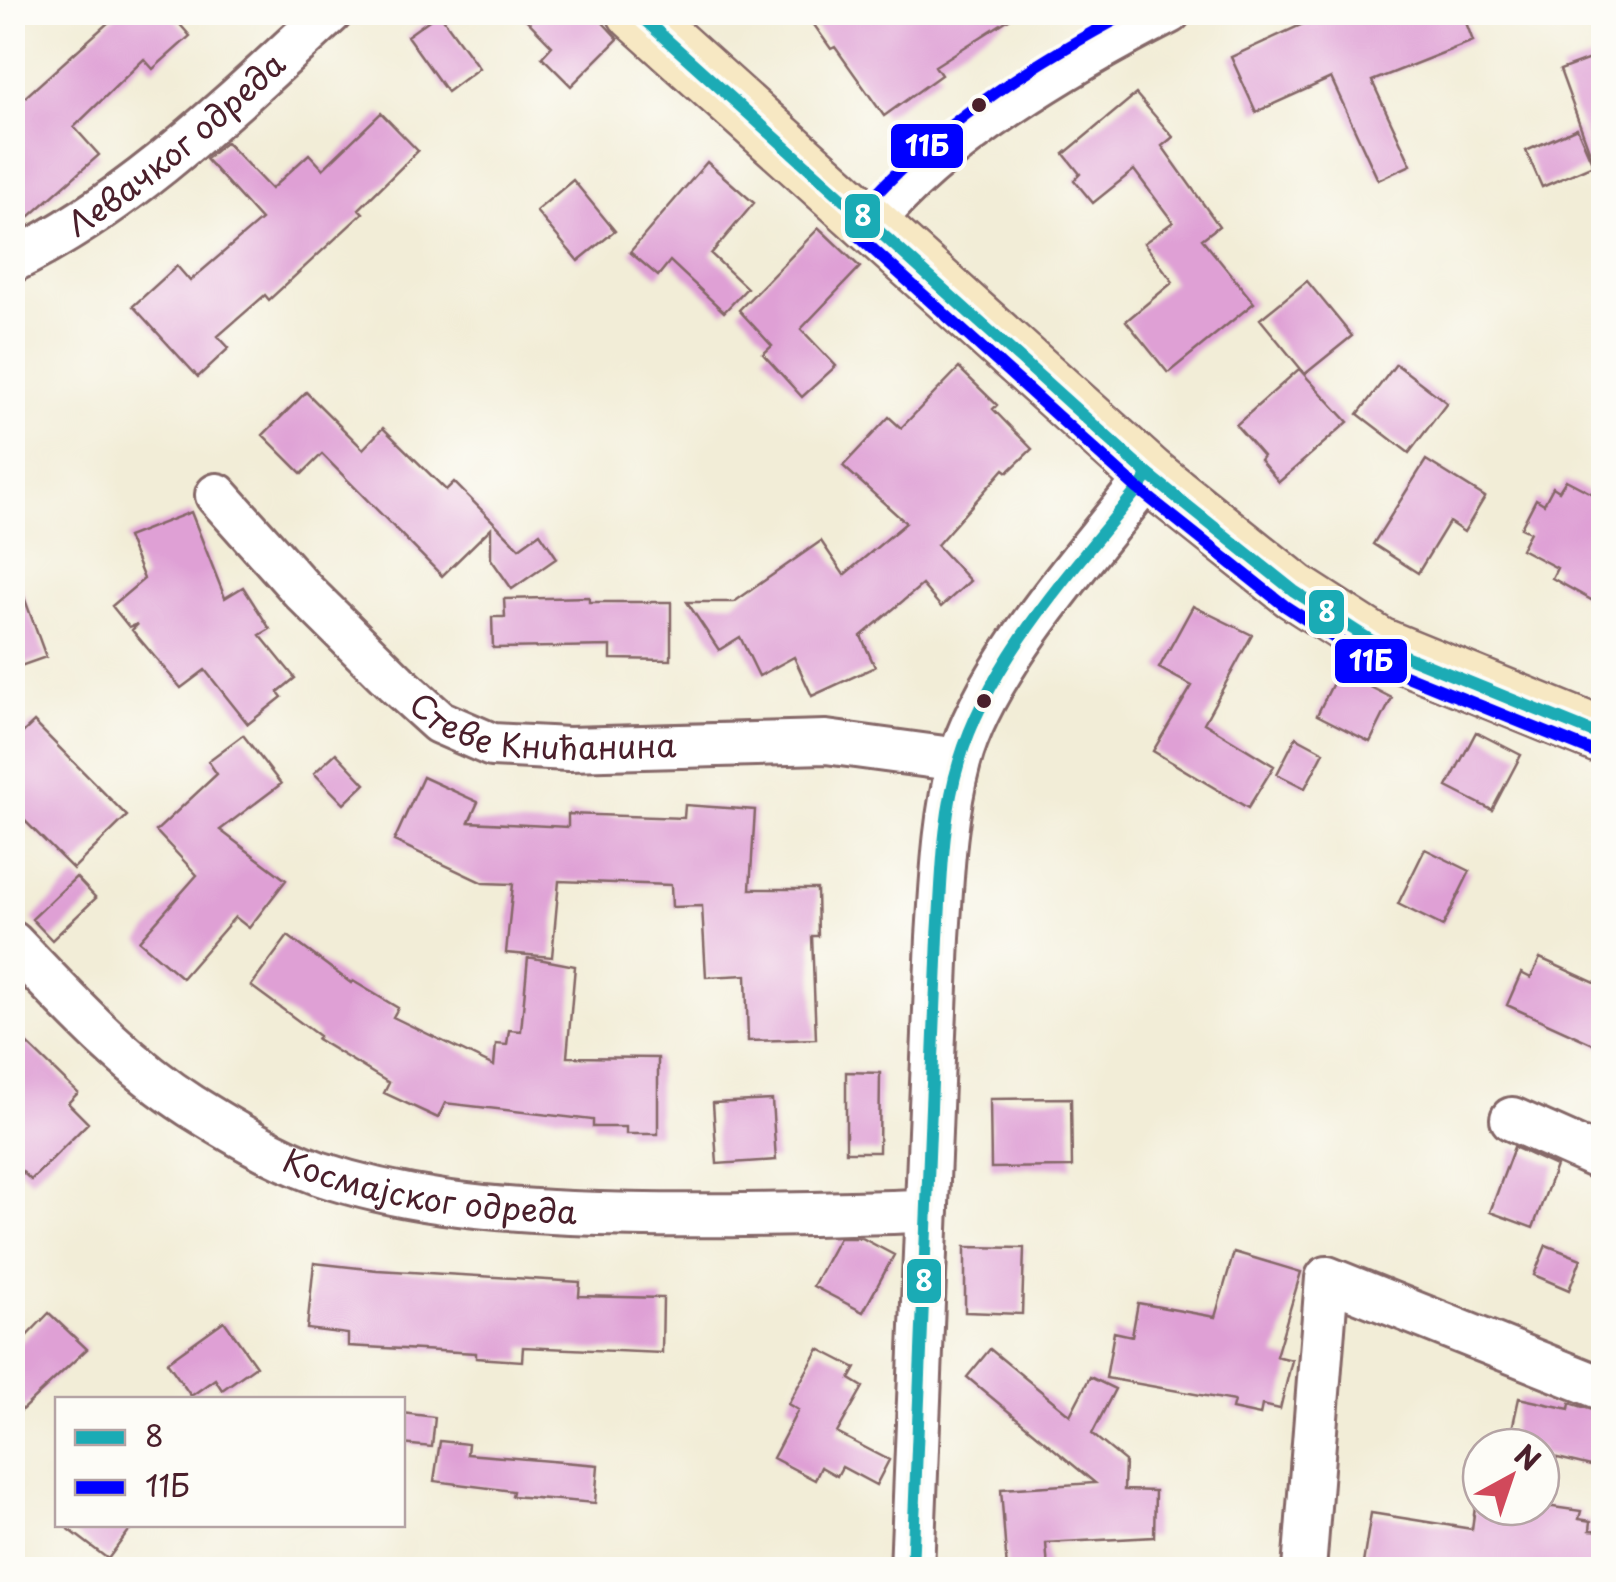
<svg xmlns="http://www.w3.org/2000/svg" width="1616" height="1582" font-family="'Playpen Sans',sans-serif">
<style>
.building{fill:#dfa0d5}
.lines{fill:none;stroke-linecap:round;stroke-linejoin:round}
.street-casing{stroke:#856767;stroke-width:48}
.secondary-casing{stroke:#856767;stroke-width:60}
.street{stroke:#fff;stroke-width:42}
.secondary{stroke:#f7e8c3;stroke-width:55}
.bus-1-casing{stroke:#fdfcf7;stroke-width:20}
.bus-2-casing{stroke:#fdfcf7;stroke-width:20}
.bus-1{stroke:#1aabb5;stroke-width:12}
.bus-2{stroke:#00f;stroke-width:12}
.bus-dot{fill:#4a1f2b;stroke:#fdfcf7;stroke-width:4}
.labels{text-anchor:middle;stroke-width:8;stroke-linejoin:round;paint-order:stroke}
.street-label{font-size:32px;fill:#4a1f2b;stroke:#fdfcf7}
.line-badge{stroke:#fdfcf7;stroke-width:4}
.badge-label{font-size:28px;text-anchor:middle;font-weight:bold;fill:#fff}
</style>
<rect width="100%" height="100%" fill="#fdfcf7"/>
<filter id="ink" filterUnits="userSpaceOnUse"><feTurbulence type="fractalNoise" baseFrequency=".01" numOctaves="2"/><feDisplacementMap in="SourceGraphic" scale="20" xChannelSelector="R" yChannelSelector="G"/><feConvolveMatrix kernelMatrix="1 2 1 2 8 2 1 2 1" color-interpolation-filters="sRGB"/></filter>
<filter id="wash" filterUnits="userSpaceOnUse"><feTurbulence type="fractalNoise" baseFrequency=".0048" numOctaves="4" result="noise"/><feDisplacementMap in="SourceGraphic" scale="40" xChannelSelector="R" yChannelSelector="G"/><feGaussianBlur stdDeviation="2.25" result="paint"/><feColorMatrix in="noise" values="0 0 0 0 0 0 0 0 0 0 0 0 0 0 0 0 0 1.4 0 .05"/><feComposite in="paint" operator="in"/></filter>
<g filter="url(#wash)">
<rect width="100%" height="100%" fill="#f2edd7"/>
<g id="blocks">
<!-- building -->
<path class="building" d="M120,12H169L190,36L153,69L144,59L74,127L99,155L12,232V109Z
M519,12H593L618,39L571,86L542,57L552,46Z
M805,12H1020L935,66L941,75L884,116L835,47L831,49Z
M1329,12H1462L1473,41L1372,81L1411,165L1378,180L1331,78L1256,112L1231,57Z
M439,13L479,68L447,92L407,36Z
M1595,57L1598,66L1604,63V179L1600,180L1560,70Z
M1136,94L1173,137L1162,146L1219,226L1202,239L1254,303L1168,373L1126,321L1173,282L1144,243L1173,222L1134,170L1093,203L1074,180L1080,174L1064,154Z
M381,113L418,151L359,209L363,213L269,300L265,295L218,336L229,348L198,377L133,306L177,266L190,281L261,220L206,159L226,142L271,189L309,154L323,169Z
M1577,128L1593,165L1542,187L1526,151Z
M707,162L754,203L711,254L747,288L724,312L670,261L658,276L630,252Z
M573,180L615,231L578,261L536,211Z
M819,228L860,267L801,329L836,366L802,397L763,354L772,346L739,310Z
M1307,281L1352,336L1305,374L1260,319Z
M1396,364L1447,403L1409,453L1358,414Z
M959,368L997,405L993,409L1032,449L1008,472L1004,469L937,545L970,581L941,607L922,585L861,636L875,667L812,696L794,657L759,676L740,637L719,650L687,602H734L821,541L844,575L906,523L843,466L889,417L901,428Z
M1299,369L1348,422L1279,482L1260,460L1263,456L1236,425Z
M306,392L363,449L383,428L446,490L454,482L519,548L540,533L557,558L512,589L491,559V528L442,576L322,454L302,474L263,435Z
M1426,460L1485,497L1464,532L1449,522L1418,573L1373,544Z
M1566,480L1604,500V607L1552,578L1557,568L1521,549L1530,532L1521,528L1536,499L1544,504L1553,487L1559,491Z
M191,512L225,598L243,587L270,629L260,635L295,678L278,692L282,697L248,724L205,670L181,688L132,630L138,624L129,627L112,606L144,579L127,537Z
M16,575L46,657L12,669V576Z
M589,597V602H671V660L611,659V646L493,648L492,617H505L504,599Z
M1193,606L1252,635L1204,723L1274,766L1248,808L1153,751L1192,686L1159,668Z
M1339,671L1392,698L1370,742L1317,715Z
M34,722L127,816L73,869L12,808V743Z
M1476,732L1521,755L1492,810L1447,787Z
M243,735L281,784L220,830L286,880L249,928L235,917L182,978L139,941L197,875L156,831L217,774L208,761Z
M1296,737L1324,752L1305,788L1277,774Z
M336,753L365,784L344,804L314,773Z
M423,777L478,802L469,822L568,827V814L684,818L685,805L755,810L750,889H817L818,936H812L816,1039L748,1041L746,975L706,977L702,906L672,907L671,885L559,881L552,957L506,953L513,884L483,883L394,841Z
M1425,849L1470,871L1443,926L1398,904Z
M76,877L96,898L52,940L32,919Z
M288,936L351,983L353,981L398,1008L393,1017L494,1066L496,1044L507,1045L509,1030L521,1031L528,957L575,966L567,1057L658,1058V1134H626V1127H593V1120L445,1103L438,1118L384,1093L389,1083L317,1039L319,1036L251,986Z
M1540,958L1604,987V1049L1507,1005L1521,973L1531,978Z
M12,1029L78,1093L68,1103L88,1123L31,1180L12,1162Z
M846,1072L880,1073L879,1152H846Z
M1071,1098L1072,1167L991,1168L990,1099Z
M772,1100L776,1160L717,1164L713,1103Z
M1514,1147L1556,1166L1533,1228L1490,1212Z
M839,1238H862L894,1255L863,1312L813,1286Z
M1546,1245L1581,1259L1569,1290L1534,1275Z
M965,1247L1024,1248L1022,1314L965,1312Z
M1234,1252L1301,1272L1276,1356L1292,1360L1280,1409L1262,1405L1260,1415L1232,1409L1234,1401L1106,1378L1114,1332L1132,1336L1138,1303L1215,1317Z
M314,1263L377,1270L580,1282L579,1296L663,1298L662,1353L523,1347L522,1361L476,1358V1353L348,1346V1334L307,1329Z
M49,1313L87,1349L12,1419V1351Z
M224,1321L256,1366L222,1390L215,1379L191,1396L167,1362Z
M819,1349L856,1368L850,1379L863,1387L837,1433L889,1460L876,1485L842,1467L837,1476L821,1467L815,1480L773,1458L798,1410L788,1404Z
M990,1349L1070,1415L1090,1377L1115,1389L1092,1434L1125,1461L1124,1490L1155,1491L1154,1537L1046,1543L1048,1570H1007L1001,1489L1095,1483L967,1377Z
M1519,1398L1569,1409L1570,1403L1603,1413L1591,1466L1541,1454V1447H1508Z
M402,1413L435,1417L432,1447L402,1444Z
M440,1441L468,1444L467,1454L598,1465L595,1503L512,1496L513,1491L434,1481Z
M1475,1507H1553L1581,1511L1579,1519L1591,1521L1590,1530L1603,1531L1599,1570H1362L1371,1513L1472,1529Z
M62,1524H134L108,1559Z"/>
</g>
</g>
<g filter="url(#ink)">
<use href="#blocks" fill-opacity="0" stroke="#856767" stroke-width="2.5"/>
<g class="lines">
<defs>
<g id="street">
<path d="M871,225C937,141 1073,61 1169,12"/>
<path id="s1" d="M12,261C134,201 232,103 331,12"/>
<path id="s2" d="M217,495L302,590L396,683L439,722L492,745L568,749L826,742L959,760"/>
<path id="s3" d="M12,943C68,1001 122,1062 191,1106C231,1131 274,1157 318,1173C401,1201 485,1209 571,1213C690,1218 809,1214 927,1211"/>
<path d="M1512,1119L1604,1160"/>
<path d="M912,1570L938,937C942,878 944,819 959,762C984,667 1089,553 1149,475"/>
<path d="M1304,1570L1327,1278L1604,1389"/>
</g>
<path id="secondary" d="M635,12L1149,475L1294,591L1378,645L1604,737"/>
</defs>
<!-- street casing -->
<use href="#street" class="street-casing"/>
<!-- secondary casing -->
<use href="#secondary" class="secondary-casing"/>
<!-- street -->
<use href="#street" class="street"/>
<!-- secondary -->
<use href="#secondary" class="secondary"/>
<defs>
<path id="bus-1" d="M636,12L1149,475L1294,591L1378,645L1604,737
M912,1570L938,937C942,879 942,818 959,762C992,652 1080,563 1149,475"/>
<path id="bus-2" d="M1130,12C1030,65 932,128 857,215L854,224L856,234L1137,488L1285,606L1370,661L1597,753"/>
</defs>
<!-- bus-1 casing -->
<use href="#bus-1" class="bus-1-casing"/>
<!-- bus-2 casing -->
<use href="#bus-2" class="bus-2-casing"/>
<!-- bus-1 -->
<use href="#bus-1" class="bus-1"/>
<!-- bus-2 -->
<use href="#bus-2" class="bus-2"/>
</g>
</g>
<!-- markers -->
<g class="bus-dot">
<circle cx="979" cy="105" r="9"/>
<circle cx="984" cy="701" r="9"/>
</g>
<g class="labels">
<!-- street labels -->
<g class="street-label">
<text dy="11" stroke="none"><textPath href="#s1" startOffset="202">Левачког одреда</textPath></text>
<text dy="11" stroke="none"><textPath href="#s2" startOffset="422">Стеве Книћанина</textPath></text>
<text dy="11" stroke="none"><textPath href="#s3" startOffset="500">Космајског одреда</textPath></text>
</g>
</g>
<g class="line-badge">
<rect x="889" y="122" width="76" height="48" rx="10" fill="#00f"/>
<rect x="843" y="192" width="39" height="48" rx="10" fill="#1aabb5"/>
<rect x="1307" y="588" width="39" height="48" rx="10" fill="#1aabb5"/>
<rect x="1333" y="637" width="76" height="48" rx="10" fill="#00f"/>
<rect x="905" y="1257" width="38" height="48" rx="10" fill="#1aabb5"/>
</g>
<g class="badge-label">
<text x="927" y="156">11Б</text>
<text x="863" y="226">8</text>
<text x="1327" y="622">8</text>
<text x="1371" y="671">11Б</text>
<text x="924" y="1291">8</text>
</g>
<!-- margin -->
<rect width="1616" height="1582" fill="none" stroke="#fdfcf7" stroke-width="50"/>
<!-- legend -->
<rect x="55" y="1397" width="350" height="130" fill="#fdfcf7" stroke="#b5a4a5" stroke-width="2.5"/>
<rect x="75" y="1430" width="50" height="15" fill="#1aabb5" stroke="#b5a4a5" stroke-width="2.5"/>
<text x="145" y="1447" font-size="30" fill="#4a1f2b">8</text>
<rect x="75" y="1480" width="50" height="15" fill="#0000ff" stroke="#b5a4a5" stroke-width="2.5"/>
<text x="145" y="1497" font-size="30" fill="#4a1f2b">11Б</text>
<!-- north arrow -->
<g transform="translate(1511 1477) rotate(40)"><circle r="48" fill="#fdfcf7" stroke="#b5a4a5" stroke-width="2.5"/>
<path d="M0-8L18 38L0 25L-18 38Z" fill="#d1495b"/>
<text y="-15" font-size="28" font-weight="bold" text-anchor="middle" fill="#4a1f2b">N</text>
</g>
</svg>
